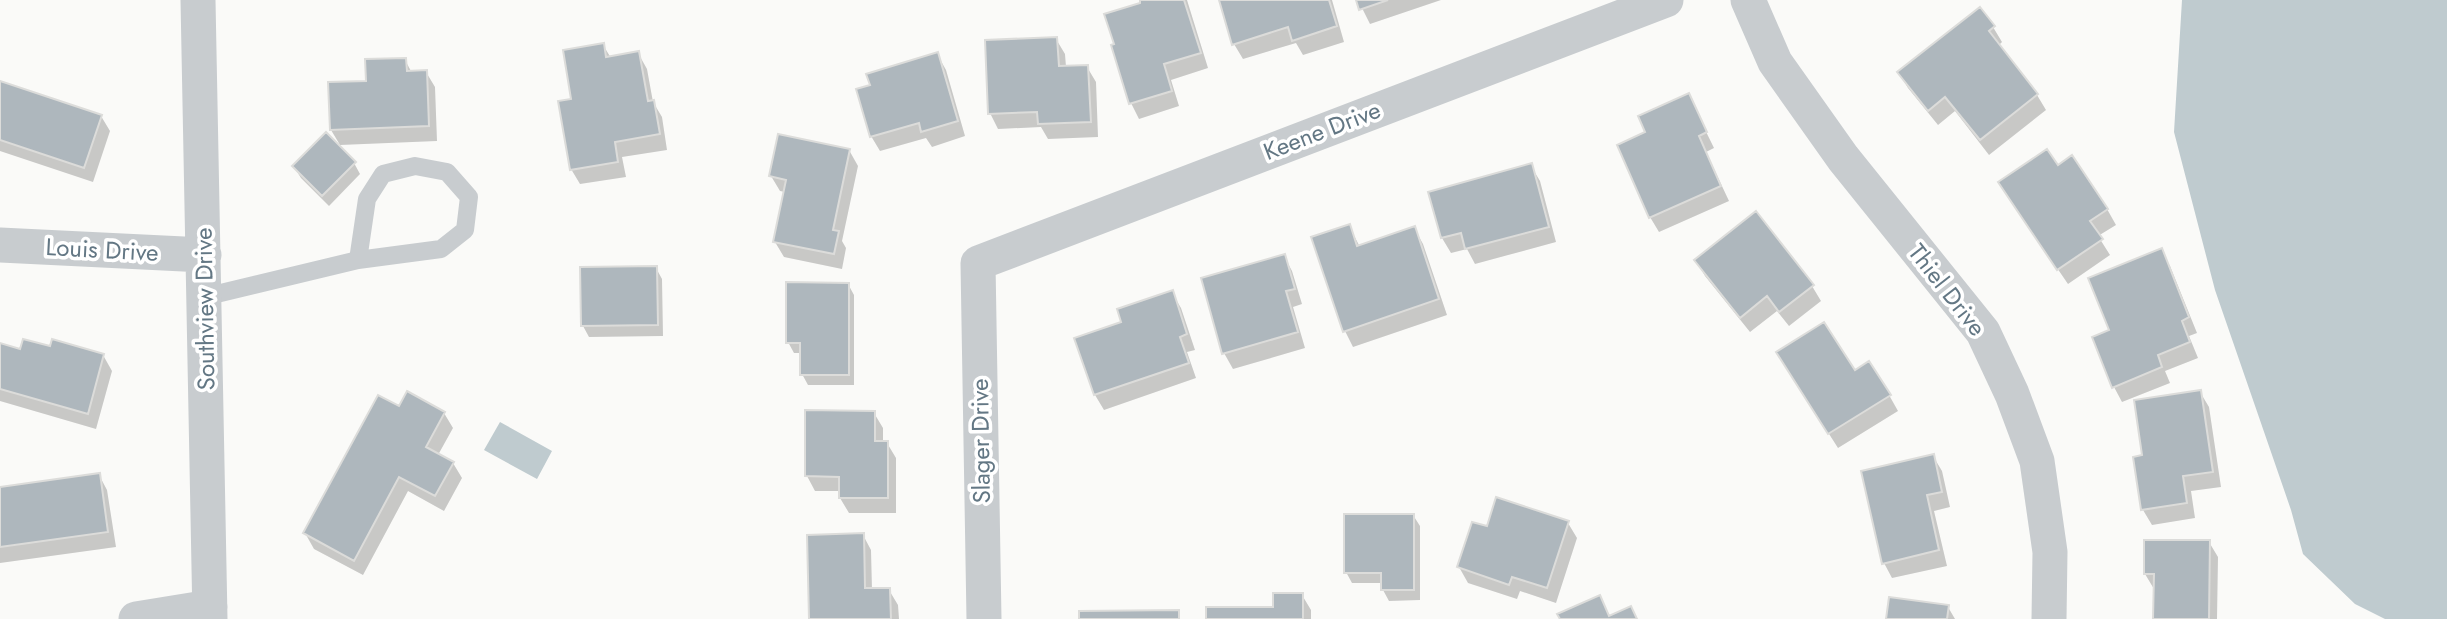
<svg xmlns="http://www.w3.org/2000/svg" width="2447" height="619" font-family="Jost,sans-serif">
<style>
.water{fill:#bfcbcf}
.shadow{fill:#0003}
.building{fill:#aeb7bd;stroke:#dcdcda;stroke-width:2}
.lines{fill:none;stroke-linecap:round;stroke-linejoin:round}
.lane{stroke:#c8cccf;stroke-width:18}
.street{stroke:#c8cccf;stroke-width:35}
.labels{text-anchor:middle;stroke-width:7;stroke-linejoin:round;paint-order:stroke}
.street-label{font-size:24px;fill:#637784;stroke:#fff}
</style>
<rect width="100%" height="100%" fill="#fafaf8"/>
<!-- water -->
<path class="water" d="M2182,0H2447V619H2385L2355,604L2303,554L2291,510L2215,290L2174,132Z
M500,422L552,451L537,479L484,450Z"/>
<!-- shadow -->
<path class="shadow" d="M1141,0H1187L1208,68L1171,80L1179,106L1139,119L1131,103Z
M1221,0H1332L1344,42L1303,55L1296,43L1243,59L1234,44Z
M1358,0H1441L1370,24Z
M1993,27L2002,42L1998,46L2037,95L2046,110L1989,155L1955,111L1938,125L1908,88L1899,73Z
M1056,39L1065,54L1066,67H1087L1096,82L1098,137L1048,139L1041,127L998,129L990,113Z
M603,45L611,58L638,53L647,69L653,102L662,117L667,150L622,157L626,177L580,184L571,169L573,100Z
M937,54L946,70L965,136L932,147L926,138L880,151L871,136L872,86Z
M405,60L412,73L426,72L435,87L437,141L340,145L331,130L368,82Z
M0,83L101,116L110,131L93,182L0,151Z
M1688,95L1714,148L1706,152L1729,201L1659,232L1650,217L1648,133Z
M849,150L858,166L842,241L846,248L842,269L784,257L775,242L785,192L780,191L771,176Z
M354,163L360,174L329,206L301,178L294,167Z
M1531,166L1540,181L1556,242L1475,264L1467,249L1451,253L1442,238L1430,193Z
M2057,168L2107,209L2116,225L2098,236L2110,255L2068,284L2009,198Z
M1349,226L1360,247L1414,228L1423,244L1447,315L1353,347L1345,331Z
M2161,251L2170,266L2197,333L2189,336L2198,358L2165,371L2170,383L2122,402L2114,387L2112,331Z
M1284,256L1292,271L1302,304L1293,307L1305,348L1233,369L1224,353L1203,279Z
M1696,260L1812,286L1821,301L1789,326L1777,311L1750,332L1705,276Z
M656,268L662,279L663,336L589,337L583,326Z
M848,284L854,295V385H808L802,374V353H794L788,342Z
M1172,293L1181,308L1195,350L1187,352L1196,378L1104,410L1095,395L1076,339L1123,323Z
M0,345L21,351L51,349L103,355L112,371L96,429L0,401Z
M1787,368L1854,372L1889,395L1898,411L1838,448Z
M2200,392L2209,407L2221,487L2191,491L2195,518L2152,525L2143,510L2135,458L2144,457Z
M400,409L444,413L453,428L438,455L453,463L462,478L444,511L408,491L363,575L314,549L305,533Z
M874,413L883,428V443H887L896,458V513H849L840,498V491H815L807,476Z
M1933,456L1942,471L1950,507L1934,511L1947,566L1892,578L1884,563Z
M99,475L107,490L116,547L0,563V488Z
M1413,515L1420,526V600L1389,601L1383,590V583H1352L1346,572Z
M1568,523L1577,538L1556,603L1520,591L1517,599L1468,583L1459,567L1488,528Z
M863,535L871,550L872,590H889L898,605L899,619H811Z
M2209,542L2218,557L2217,619H2155L2154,589L2145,574Z
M1302,595L1311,610V619H1208L1275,609Z
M1948,607L1955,619H1888Z"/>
<!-- building -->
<path class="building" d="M1140,0H1184L1201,53L1164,64L1172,91L1129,104L1111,45L1114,44L1104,14L1140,3Z
M1219,0H1329L1337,26L1292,41L1288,27L1232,45Z
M1356,0H1388L1359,10Z
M1980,7L1995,26L1989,31L2038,94L1980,140L1945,97L1928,111L1897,72Z
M1057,37L1059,66L1088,65L1091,122L1038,124L1037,112L988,114L985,40Z
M604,43L606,57L639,51L648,101L654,100L660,134L615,142L618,162L570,170L558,101L571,99L563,50Z
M938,52L958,121L921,132L919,123L870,137L856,89L870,85L866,74Z
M406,58L407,71L427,70L429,126L330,130L328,82L366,81L365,59Z
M0,81L102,115L84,168L0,140Z
M1689,93L1707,132L1699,136L1721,186L1649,218L1617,145L1645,132L1638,116Z
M326,132L356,162L322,196L292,166Z
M778,134L850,149L833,230L839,231L834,254L773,242L786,180L769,176Z
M2047,149L2058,165L2072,155L2108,209L2090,221L2103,239L2057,270L1998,182Z
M1532,163L1549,227L1465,249L1461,233L1441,238L1428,192Z
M1756,211L1814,285L1779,312L1767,296L1740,318L1694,260Z
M1350,224L1357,246L1415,226L1439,299L1343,332L1311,237Z
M2162,248L2189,317L2182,321L2190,342L2158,355L2162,367L2112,388L2092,337L2109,330L2088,278Z
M1285,254L1295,289L1286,291L1298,332L1222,354L1201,278Z
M657,266L658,325L581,326L580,267Z
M786,282L849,283V375H800V343H786Z
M1173,290L1187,334L1180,337L1189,363L1094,395L1074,338L1121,322L1117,309Z
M1824,322L1855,370L1869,361L1891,395L1828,434L1776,352Z
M23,339L50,346L52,339L104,354L88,414L0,389V343L20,349Z
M2201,390L2213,472L2183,476L2187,503L2141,510L2133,457L2142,455L2134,400Z
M407,391L445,412L426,447L454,462L435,496L399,477L354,561L303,533L378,395L399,406Z
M805,410L875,411V441H888V498H839V477L805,476Z
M1934,454L1942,492L1927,495L1939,550L1882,564L1861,471Z
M100,473L108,532L0,547V487Z
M1496,497L1569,521L1547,588L1512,577L1509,585L1457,567L1472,522L1487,526Z
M1344,514H1414V590H1381V573H1344Z
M864,533L865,588H890L891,619H809L807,535Z
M2144,540H2210L2209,619H2153L2154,574H2144Z
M1273,593H1303V619H1206V607H1273Z
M1600,595L1609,616L1631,606L1637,619H1560L1557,614Z
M1889,597L1949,605L1947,619H1886Z
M1179,610V619H1079V611Z"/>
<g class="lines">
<!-- lane -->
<path class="lane" d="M204,297L358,260L441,249L465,230L469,197L447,172L415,166L383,174L367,199L358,260"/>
<!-- street -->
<path class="street" d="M198,0L210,619
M1748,0L1775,62L1843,158L1983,332L2012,394L2037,461L2050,552L2049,619
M0,245L204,255
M136,619L210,607
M984,619L978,263L1666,0"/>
</g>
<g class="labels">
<!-- street labels -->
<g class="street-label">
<text transform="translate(1322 131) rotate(-21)" y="8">Keene Drive</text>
<text transform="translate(102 250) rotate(3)" y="8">Louis Drive</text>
<text transform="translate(1947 290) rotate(52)" y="8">Thiel Drive</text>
<text transform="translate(205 309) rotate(-91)" y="8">Southview Drive</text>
<text transform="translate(981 441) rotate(-91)" y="8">Slager Drive</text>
</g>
</g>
</svg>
